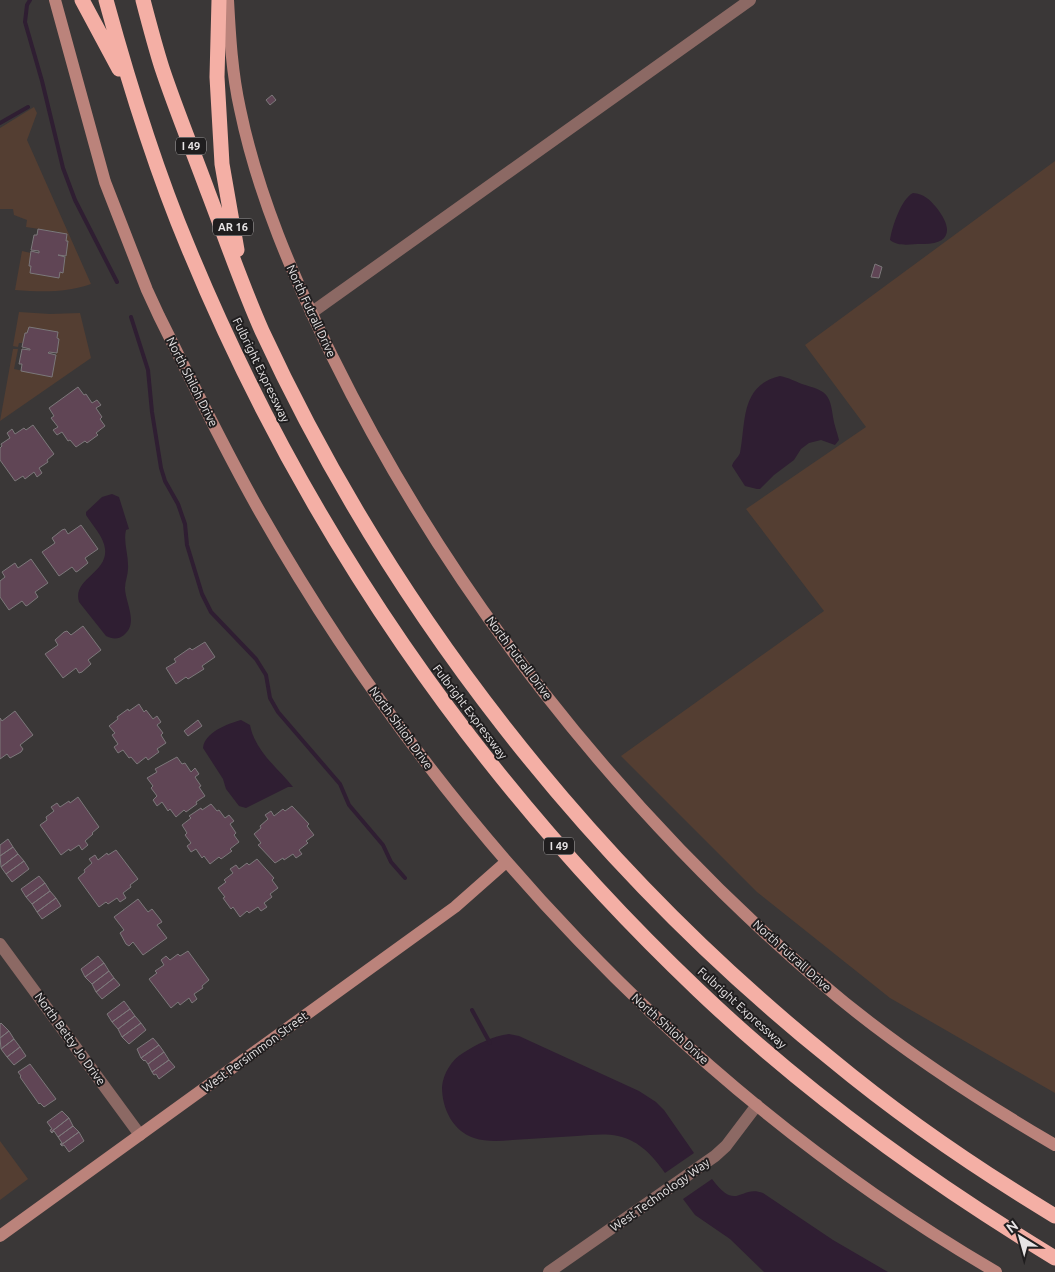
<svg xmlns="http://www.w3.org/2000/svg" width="1055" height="1272" font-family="Ubuntu,sans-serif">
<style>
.green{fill:#543e32}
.water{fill:#2f1e32}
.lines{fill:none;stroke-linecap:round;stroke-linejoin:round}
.stream{stroke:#2f1e32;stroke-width:4}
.building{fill:#604555;stroke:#7c787a}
.street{stroke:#8c6964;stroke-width:12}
.secondary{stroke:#bb837b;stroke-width:12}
.highway{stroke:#f4afa5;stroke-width:15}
.labels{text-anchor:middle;stroke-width:4;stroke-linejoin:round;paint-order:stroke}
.shield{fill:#201e1f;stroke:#aba9aa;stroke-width:1}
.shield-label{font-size:11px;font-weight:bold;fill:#e7e4e5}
.street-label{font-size:12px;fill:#e7e4e5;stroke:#201e1f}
</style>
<rect width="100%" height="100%" fill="#3a3737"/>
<!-- green -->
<path class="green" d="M34,107L37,113L27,140L91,284C65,293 42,292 15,290L22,251L31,253L29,266H31L30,273L59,277L60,272L63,273L68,241H66L59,232L26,227L27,220L14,215L13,209H0V128Z
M1055,161V1093L890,998L757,892L621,756L824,611L746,509L866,427L805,345Z
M19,312L50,314L80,313L91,358L0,421L13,349H18L14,369L52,377L59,339L57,338L58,332L29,327L27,333H25L23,343H19L18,347L13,346Z
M0,1141L28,1179L0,1200Z"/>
<!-- water -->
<path class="water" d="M913,193C924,194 929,199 936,207C953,228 952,245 921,244C911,244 898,247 890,240C892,227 901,199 913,193Z
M780,376C789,378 795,381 802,384C825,391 830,392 833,417C834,424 837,432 839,440L835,445L821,440L809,443L801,449L794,460L774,475L760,489H757L745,486L732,466C733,461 738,458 740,453C746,423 740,385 780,376Z
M112,494L119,497L129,529L126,530C123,542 129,556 128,569C128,575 125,581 125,588C125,602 139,623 124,635C118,640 112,639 106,636L79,602C72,579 108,573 105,549C104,537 92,525 86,515V512L102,497Z
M241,720L250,725C255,751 277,767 293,787H288L246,808L239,806L226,789L223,779L203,748C205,732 227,724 241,720Z
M509,1034L519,1036L639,1091L656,1102L664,1110L694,1153L665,1173C653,1156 640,1141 618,1136C605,1133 590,1135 577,1136C555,1137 534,1139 512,1140C500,1141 486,1142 474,1138C453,1131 442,1109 442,1087C443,1074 452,1059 463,1053C477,1044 493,1036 509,1034Z
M712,1179C737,1213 740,1184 763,1193L833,1240L888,1272H764L730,1239L695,1215L683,1199Z"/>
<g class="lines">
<!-- stream -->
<path class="stream" d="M30,0L27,5L25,22L42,81L63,168L75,200L117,282
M0,123L28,107
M131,317L148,370L152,412L161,468L165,481L178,504L185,524L187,545L202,594L211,612L256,659L266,675L270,698L278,712L340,784L349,805L383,845L391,862L405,878
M472,1010L490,1043"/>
</g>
<!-- building -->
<path class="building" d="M272,95L276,100L270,105L266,100Z
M38,229L67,234L66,241H68L66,256L58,255L65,257L63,273L60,272L59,278L30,273L31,266H29L31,251L39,253V251L31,250L34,235H37Z
M875,264L882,267L879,278L871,277Z
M29,327L58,332L57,338L59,339L57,353L49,352L48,353L56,355L52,377L21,371L22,364H19L22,349L30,350V349L22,347L25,333H27Z
M78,387L84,395L86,394L92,403L97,400L101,405L96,408L102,417L100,419L105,426L96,433L98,435L87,443L85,441L76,447L70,440L68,441L62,432L57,435L53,430L58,427L51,418L54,416L49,408Z
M33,425L54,454L47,460L48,462L39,468L42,473L37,477L34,472L25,479L23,476L15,481L0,460V448L2,446L1,444L10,438L7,433L12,429L15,434L24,428L26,430Z
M81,525L98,549L85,558L88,563L78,571L76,572L72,567L59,576L42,552L55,543L52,538L62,530L65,529L68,534Z
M31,559L48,583L35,592L38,597L28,605L26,606L22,601L9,610L0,597V581L5,577L2,572L12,565L15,563L18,568Z
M83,626L101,650L88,660L91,664L82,672L79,673L76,668L63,678L45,654L58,645L55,640L64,632L67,631L71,635Z
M205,642L215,657L202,666L204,669L188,679L186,677L176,684L166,668L176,662L174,659L190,648L192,650Z
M139,704L144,712L146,710L153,719L157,716L161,722L157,725L163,733L161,735L166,743L157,749L159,752L148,760L146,757L137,764L131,757L129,758L123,750L118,753L114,747L118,744L112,735L115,733L109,726L118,719L117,717L128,709L129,711Z
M15,711L33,735L20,745L23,749L21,752L10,758L7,754L0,759V718L2,721Z
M198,720L202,726L188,736L184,731Z
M177,757L182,764L185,763L191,772L195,768L199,774L195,777L201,786L199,787L205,796L196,802L197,804L186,812L184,810L176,817L170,809L168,811L162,802L157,806L153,800L157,796L151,788L153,786L147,778L157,772L155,769Z
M78,797L99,827L92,833L93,834L85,841L88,845L82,850L79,845L70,851L69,849L61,855L40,825L47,820L46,817L54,811L51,807L57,803L60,807L69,801L70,803Z
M211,804L217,811L219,810L225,818L229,815L234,821L230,824L236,833L234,835L239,842L230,849L232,851L221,859L219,857L210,864L204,856L202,858L196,849L191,852L187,846L191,843L185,835L187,833L182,825L191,818L189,816L201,808L202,810Z
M292,806L309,824L307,826L314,835L306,841L308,843L299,850L302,854L296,858L293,854L284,860L283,858L275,863L258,845L261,843L254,834L261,828L260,826L268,819L265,815L271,811L274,816L283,809L285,811Z
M8,839L13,847L0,856V845Z
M13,847L18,854L1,867L0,856Z
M116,850L138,879L130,885L131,887L123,893L126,898L120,902L117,898L108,904L106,902L99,907L78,878L85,872L84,870L92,863L89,859L95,855L98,860L107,853L108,855Z
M18,854L24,861L6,874L1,867Z
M257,859L274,878L272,880L278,888L270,894L272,897L264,903L267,907L261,911L258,907L249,913L247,911L240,917L233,907L231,909L223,898L225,897L218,888L226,882L224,880L233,873L230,869L236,865L239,869L247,863L249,865Z
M24,861L29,869L12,882L6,874Z
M39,876L45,883L26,897L21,889Z
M45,883L50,891L32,904L26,897Z
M50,891L56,898L37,912L32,904Z
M56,898L61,906L42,919L37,912Z
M138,899L148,912L152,909L160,919L162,922L157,925L167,938L143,955L133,942L129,946L126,944L120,933L124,930L114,917Z
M188,951L209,980L202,986L203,988L194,994L197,999L192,1003L189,998L180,1005L178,1002L171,1008L149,979L157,973L155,971L164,965L161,960L166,956L170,960L178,954L180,956Z
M98,956L104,963L85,977L81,969Z
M104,963L109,971L92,984L85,977Z
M109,971L114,978L96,992L92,984Z
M114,978L120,985L102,999L96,992Z
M124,1001L130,1009L112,1022L107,1014Z
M130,1009L135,1016L118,1029L112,1022Z
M135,1016L141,1023L122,1037L118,1029Z
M1,1023L9,1031L0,1038V1024Z
M141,1023L146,1030L129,1044L122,1037Z
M9,1031L14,1039L1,1049L0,1038Z
M153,1038L159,1045L141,1058L137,1049Z
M14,1039L20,1047L7,1057L1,1049Z
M159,1045L164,1052L148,1064L145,1060L144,1061L141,1058Z
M20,1047L26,1056L14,1065L7,1057Z
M164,1052L169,1060L152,1072L148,1064Z
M169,1060L175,1067L159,1079L156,1074L154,1075L152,1072Z
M30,1064L56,1099L44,1107L40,1103L39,1104L20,1077L21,1076L18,1072Z
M62,1111L69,1118L51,1132L50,1130L52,1129L47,1122Z
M69,1118L73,1126L58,1137L54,1131L52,1133L51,1132Z
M73,1126L79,1132L61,1145L60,1144L62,1143L58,1137Z
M79,1132L84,1141L69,1152L64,1145L62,1146L61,1145Z"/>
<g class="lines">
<!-- street -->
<path class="street" d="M311,313L750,0
M0,944L140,1135
M549,1272L715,1156L726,1146L757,1105"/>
<!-- secondary -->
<path class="secondary" d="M55,0L105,182L147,290L159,316C192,382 224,449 260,512C436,821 688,1092 996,1272
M228,0C230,37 232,73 240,109C258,196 293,276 332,356C449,594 619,809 820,982C893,1045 973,1097 1055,1145
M0,1236L455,907L506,862"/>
<!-- highway -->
<path class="highway" d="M82,0L119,69
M106,0C129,84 154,166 188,247C304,529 477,780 698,990C806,1093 928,1181 1055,1258
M143,0C149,23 155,46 162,68C176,110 193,151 208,192C226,239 242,286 262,331C392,612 590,865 831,1059C901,1117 977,1169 1055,1216
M219,0L217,77L222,164L237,250"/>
</g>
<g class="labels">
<!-- shield labels -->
<g class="shield">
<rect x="176" y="137.5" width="30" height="17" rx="4"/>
<rect x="213" y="218.5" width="40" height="17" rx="4"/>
<rect x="544" y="837.5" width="30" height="17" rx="4"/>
</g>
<g class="shield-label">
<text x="191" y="150">I 49</text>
<text x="233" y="231">AR 16</text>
<text x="559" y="850">I 49</text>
</g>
<!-- street labels -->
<g class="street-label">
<text transform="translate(311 311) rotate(65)" y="4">North Futrall Drive</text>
<text transform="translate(261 370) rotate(64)" y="4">Fulbright Expressway</text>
<text transform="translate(192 382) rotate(63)" y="4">North Shiloh Drive</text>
<text transform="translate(519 658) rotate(53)" y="4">North Futrall Drive</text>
<text transform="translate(470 712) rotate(53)" y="4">Fulbright Expressway</text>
<text transform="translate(401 728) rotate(54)" y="4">North Shiloh Drive</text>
<text transform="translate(792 956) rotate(42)" y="4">North Futrall Drive</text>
<text transform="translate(742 1008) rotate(42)" y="4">Fulbright Expressway</text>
<text transform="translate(670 1029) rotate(42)" y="4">North Shiloh Drive</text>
<text transform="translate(70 1039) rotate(54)" y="4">North Betty Jo Drive</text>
<text transform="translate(255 1052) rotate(-36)" y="4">West Persimmon Street</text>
<text transform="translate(660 1195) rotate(-35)" y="4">West Technology Way</text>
</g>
</g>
<!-- north arrow -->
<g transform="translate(1020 1237) rotate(323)" stroke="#201e1f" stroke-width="4" paint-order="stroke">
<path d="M0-4L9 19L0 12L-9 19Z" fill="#e7e4e5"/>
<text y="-8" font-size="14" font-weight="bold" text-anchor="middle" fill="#e7e4e5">N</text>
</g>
</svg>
